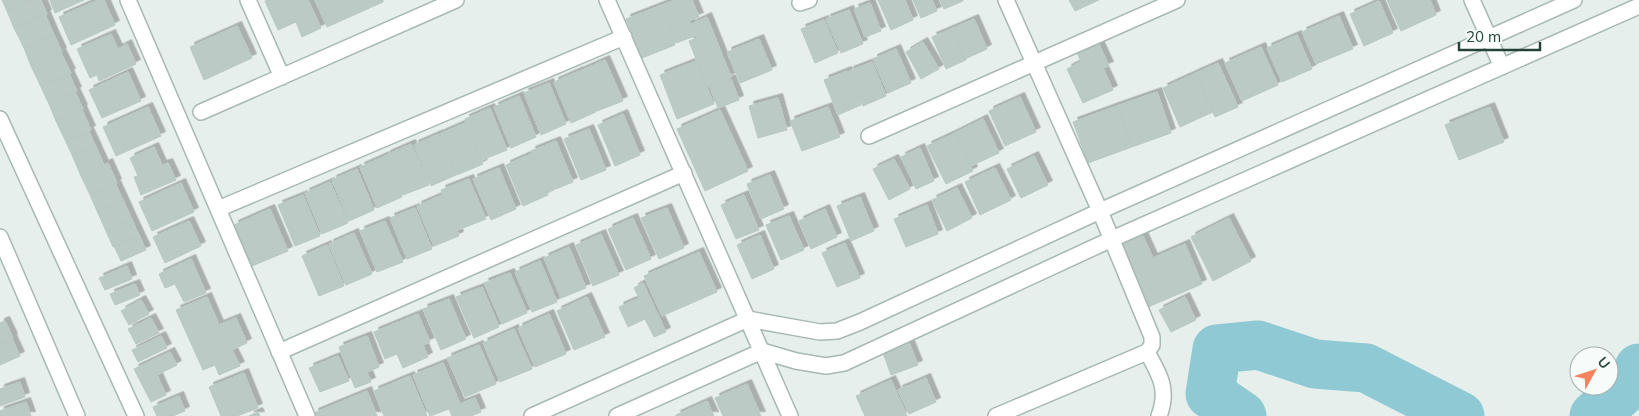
<svg xmlns="http://www.w3.org/2000/svg" width="1639" height="416" font-family="Mulish,sans-serif">
<style>
.lines{fill:none;stroke-linecap:round;stroke-linejoin:round}
.river{stroke:#8ec9d4;stroke-width:49}
.building{fill:#bbcac4;stroke:#b8c9c2;filter:url(#shadow)}
.minor-casing{stroke:#a8b8b2;stroke-width:18}
.minor{stroke:#fff;stroke-width:15}
</style>
<defs>
<filter id="shadow"><feDropShadow dx="4.5" dy="-4.5" stdDeviation="0" flood-color="#0004"/></filter>
</defs>
<rect width="100%" height="100%" fill="#e6efeb"/>
<g class="lines">
<!-- river -->
<path class="river" d="M1242,416L1210,394L1217,349L1258,345L1315,364L1366,368L1460,416
M1594,416L1634,381L1639,368"/>
</g>
<!-- building -->
<path class="building" d="M2,0H30L7,11Z
M30,0H41L47,14L14,28L7,11Z
M50,0H84L55,13Z
M98,0H104L115,25L71,45L59,17Z
M268,0H308L321,28L302,37L296,22L278,30L265,1Z
M315,0H383V2L327,27Z
M675,0H692L699,17L669,28L675,45L642,58L626,19Z
M878,0H905L913,20L891,30Z
M913,0H932L937,11L921,18Z
M940,0H963V1L944,9Z
M1069,0H1099L1075,11Z
M1387,0H1430L1436,15L1401,31Z
M1379,1L1393,33L1364,46L1350,14Z
M870,3L881,31L865,37L854,9Z
M849,10L863,44L841,53L826,19Z
M45,14L54,35L24,48L14,28Z
M1339,16L1353,49L1316,64L1302,32Z
M707,17L731,77L707,87L689,41L697,38L692,24Z
M974,19L987,49L965,59L951,29Z
M824,20L838,53L815,63L801,29Z
M690,22L695,36L676,43L670,29Z
M237,26L252,58L204,80L190,47Z
M951,29L966,60L946,69L932,37Z
M111,34L118,49L127,44L136,64L99,81L97,75L90,78L77,49Z
M54,35L62,52L31,66L24,48Z
M1297,35L1312,69L1282,82L1267,48Z
M759,39L772,70L740,83L727,52Z
M1097,40L1109,66L1103,68L1113,90L1083,103L1067,69L1081,62L1076,50Z
M923,42L939,69L921,79L906,52Z
M1261,47L1278,85L1242,101L1225,63Z
M896,49L911,83L888,93L873,59Z
M61,53L71,73L41,87L31,66Z
M605,60L623,101L597,111L580,71Z
M696,61L714,104L677,119L660,75Z
M872,62L886,96L863,106L849,71Z
M1218,63L1238,107L1215,117L1196,73Z
M579,71L596,112L571,123L554,82Z
M847,71L861,105L838,115L824,80Z
M128,72L141,101L102,118L89,90Z
M1196,73L1213,112L1180,127L1163,88Z
M69,74L77,91L49,104L41,87Z
M731,79L739,100L718,108L710,87Z
M549,83L566,124L541,135L524,93Z
M75,92L83,109L56,121L49,104Z
M1157,92L1171,133L1132,147L1117,106Z
M519,96L536,137L511,148L494,107Z
M1020,97L1036,132L1005,146L989,111Z
M778,98L787,130L758,138L749,106Z
M1117,106L1132,147L1088,163L1073,122Z
M148,107L161,136L116,156L103,127Z
M828,107L840,137L802,151L790,121Z
M1490,107L1504,142L1459,160L1445,125Z
M490,108L507,150L482,160L465,119Z
M82,110L91,130L66,142L56,121Z
M720,110L748,171L705,191L677,129Z
M623,114L640,155L615,166L598,125Z
M983,119L999,153L971,166L955,133Z
M465,123L483,164L457,175L440,134Z
M589,129L606,170L581,180L564,139Z
M89,132L95,145L72,155L66,142Z
M955,133L973,171L946,184L927,146Z
M439,134L456,175L431,186L414,145Z
M556,141L573,182L548,192L531,151Z
M411,144L429,185L403,195L386,155Z
M95,145L104,165L81,176L72,155Z
M154,147L162,165L168,163L176,180L141,195L134,177L138,176L130,158Z
M920,148L934,181L916,189L901,157Z
M531,154L548,195L523,206L506,165Z
M385,156L402,197L377,208L360,167Z
M1034,156L1048,185L1021,198L1007,169Z
M894,159L910,189L889,200L873,169Z
M108,163L117,183L90,195L81,176Z
M499,168L516,209L491,220L473,179Z
M995,168L1011,200L980,215L965,182Z
M357,169L374,210L349,221L332,180Z
M770,175L784,209L761,219L747,184Z
M469,179L486,219L458,230L441,190Z
M330,182L348,223L322,234L305,193Z
M115,183L123,200L97,211L90,195Z
M181,183L194,212L152,231L139,202Z
M957,188L972,218L947,231L932,200Z
M303,195L320,236L295,246L278,205Z
M442,195L459,236L434,246L417,206Z
M744,195L759,230L736,239L721,205Z
M860,197L874,231L851,241L837,206Z
M123,200L132,220L106,231L97,211Z
M927,205L938,234L906,247L894,219Z
M415,208L432,249L407,259L390,218Z
M667,208L684,248L659,259L641,218Z
M270,209L288,251L252,266L234,225Z
M825,209L837,237L811,249L799,221Z
M789,216L804,250L781,260L766,225Z
M633,218L651,259L626,270L608,229Z
M1229,218L1251,261L1213,281L1191,237Z
M132,220L139,235L113,247L106,231Z
M189,221L201,246L165,263L153,237Z
M385,221L403,262L377,272L360,231Z
M354,233L372,274L346,285L329,244Z
M601,234L619,275L593,286L576,245Z
M139,235L146,250L121,261L114,246Z
M760,235L774,269L752,279L737,245Z
M1143,236L1153,258L1185,244L1202,284L1148,307L1121,245Z
M845,243L860,278L837,287L822,253Z
M327,245L344,286L319,296L302,256Z
M569,247L586,288L561,298L544,258Z
M699,252L717,292L662,316L644,276Z
M191,259L206,293L184,302L175,284L165,288L159,274Z
M540,261L557,302L532,312L515,272Z
M127,266L132,279L105,290L99,278Z
M510,273L527,313L502,324L484,283Z
M643,283L666,332L654,337L645,319L628,327L619,307L639,298L634,288Z
M135,284L140,295L115,305L110,294Z
M482,287L499,327L474,338L456,297Z
M207,297L219,325L236,318L247,343L232,350L240,366L219,375L215,365L203,370L176,310Z
M587,297L605,337L574,350L557,311Z
M1185,297L1196,320L1171,332L1159,310Z
M449,299L466,339L441,350L423,309Z
M141,300L149,314L129,325L121,311Z
M418,314L430,342L423,345L428,357L403,368L397,354L385,359L374,332Z
M549,314L566,354L535,367L518,328Z
M151,318L159,333L136,344L128,329Z
M5,321L13,338L0,344V323Z
M514,329L532,369L500,382L483,343Z
M161,336L167,348L138,362L132,350Z
M367,336L379,367L367,372L371,382L355,388L339,347Z
M12,339L20,356L0,365V344Z
M908,340L918,365L891,375L882,350Z
M479,345L496,384L465,397L447,358Z
M170,352L177,365L157,375L166,395L151,402L134,369Z
M338,356L349,381L320,392L309,368Z
M443,363L460,404L475,398L481,412L471,416H452L449,409L430,416L413,375Z
M244,373L258,408L237,416H221L209,387Z
M410,376L427,416H384L374,391Z
M926,378L936,402L909,414L898,390Z
M891,380L907,416H865L856,396Z
M20,382L25,397L0,406V389Z
M747,384L761,416H723L715,398Z
M367,391L377,416H315L314,413Z
M179,396L185,411L173,416H157L153,407Z
M707,401L714,416H676V415Z
M26,402L31,416H0V411Z
M258,412L260,416H249Z"/>
<g class="lines">
<defs>
<path id="minor" d="M128,0L307,416
M248,0L282,77
M607,0L790,416
M1472,0L1502,67
M800,3L809,0
M201,112L456,0
M0,119L136,416
M869,136L1177,0
M218,209L624,37
M0,237L77,416
M279,352L684,173
M1147,352C1160,375 1169,390 1159,416
M532,416L748,319L820,332L837,331L860,322L1100,211L1574,0
M617,416L762,351L796,361L826,366L844,363L1112,239L1639,6
M996,416L1147,352L1152,345V337L1100,211L1006,0"/>
</defs>
<!-- minor casing -->
<use href="#minor" class="minor-casing"/>
<!-- minor -->
<use href="#minor" class="minor"/>
</g>
<!-- north arrow -->
<g transform="translate(1594 371) rotate(50)"><circle r="24" fill="#f7fbf9" stroke="#a3b1ad"/>
<path d="M0-4L9 19L0 12L-9 19Z" fill="#f4845f"/>
<text y="-8" font-size="14" font-weight="bold" text-anchor="middle" fill="#24423a">U</text>
</g>
<!-- scale -->
<path d="M1459 42v8h81v-8" fill="none" stroke="#24423a" stroke-width="2.5"/>
<text x="1466" y="42" font-size="15" fill="#24423a" stroke="#f7fbf9" stroke-width="4" paint-order="stroke">20 m</text>
</svg>
